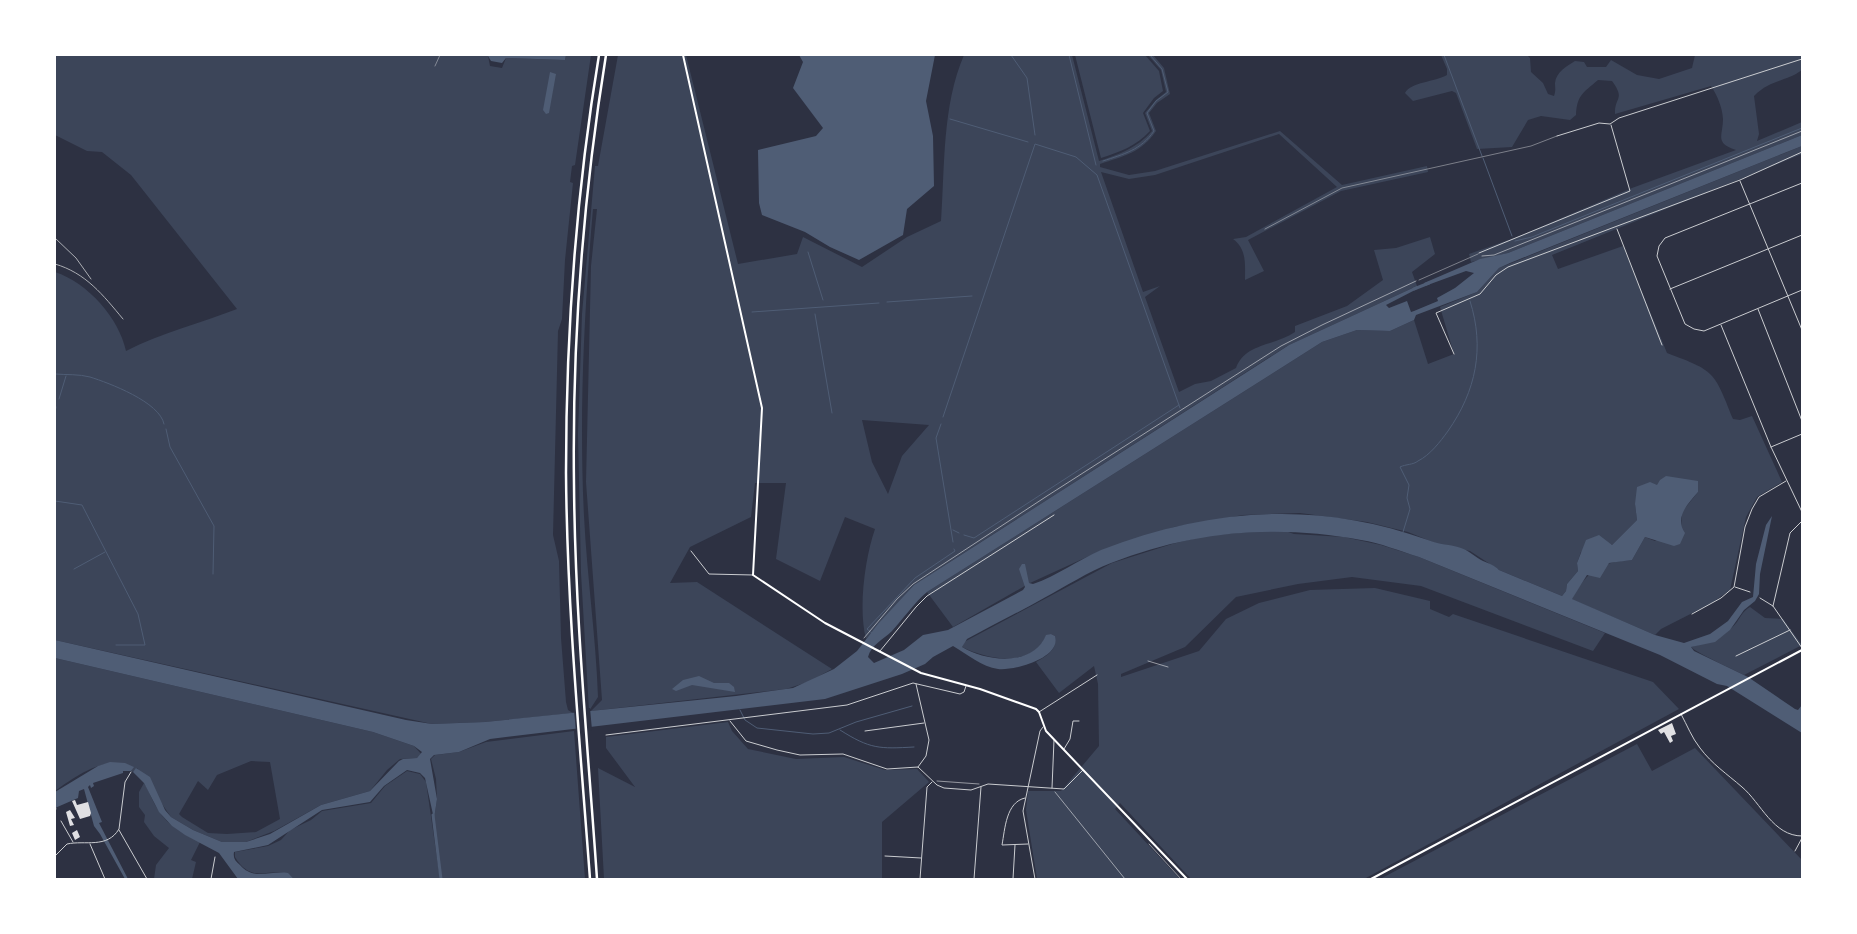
<svg xmlns="http://www.w3.org/2000/svg" width="1857" height="934" font-family="Jost,sans-serif">
<style>
.green{fill:#3c4559;fill-rule:evenodd}
.water{fill:#4f5d75}
.pier{fill:#2d3142}
.lines{fill:none;stroke-linecap:round;stroke-linejoin:round}
.stream{stroke:#4f5d75;stroke-width:1}
.canal{stroke:#4f5d75;stroke-width:3}
.building{fill:#e0e0e3}
.path{stroke:#fff;stroke-width:0.5}
.service{stroke:#caccd0;stroke-width:0.5}
.minor{stroke:#caccd0;stroke-width:1}
.tertiary{stroke:#caccd0;stroke-width:1}
.secondary{stroke:#fff;stroke-width:2}
.motorway{stroke:#fff;stroke-width:2.5}
.rail{stroke:#abadb3;stroke-width:1}
</style>
<rect width="100%" height="100%" fill="#2d3142"/>
<!-- green -->
<path class="green" d="M55,55H455L488,56L490,66L502,68L506,58L565,60L566,55H591L575,165L572,166L570,182L573,183L565,260L562,319L558,331L553,535L559,561L561,638L566,702L568,710L573,713L485,722L432,724L55,640V272C88,283 119,318 126,351C161,333 201,323 237,309L131,175L102,152L87,151L55,135Z
M618,55H686L738,264L797,254L803,237L862,267L907,237L941,221C945,166 942,106 964,55H1072L1099,161C1120,154 1137,148 1152,131L1145,113L1156,100L1166,92L1161,70L1148,55H1153L1164,68L1170,94L1157,103L1149,113L1156,131C1141,153 1124,156 1100,164V167L1129,175L1155,171L1280,131L1342,185L1427,166L1428,172L1341,191L1248,240L1264,271L1245,280C1245,265 1247,249 1233,239L1246,237L1337,187L1279,134L1155,175L1129,179L1101,172L1143,292L1160,286L1145,297L1179,392L1195,384L1211,381L1236,368C1245,343 1275,346 1295,332V326L1347,306L1383,280L1374,250L1396,248L1430,237L1435,254L1412,272L1417,286L1287,346L914,585L866,639C858,608 865,558 875,529L845,517L820,581L776,559L786,483H755L751,517L690,547L670,583L697,582L832,669L808,682L786,689L591,711L602,700L586,482L591,266L597,209H593C584,312 579,413 584,516C587,577 596,637 598,697L589,711L581,573L578,434L582,314L595,166H598ZM862,420L929,425L902,456L888,494L872,462Z
M1075,55H1145L1159,71L1163,91L1154,98L1143,113L1150,131C1136,146 1120,152 1101,158Z
M1441,55H1527L1530,58L1531,72L1543,83L1548,94L1554,96C1556,90 1555,88 1555,83C1556,72 1567,66 1575,61L1584,62L1587,67H1606L1611,60L1637,75L1659,79L1692,68L1695,55H1802V70C1786,82 1771,79 1754,96L1759,134L1757,141L1802,122V135L1508,253L1471,262L1469,254L1517,237L1632,188L1736,150C1714,143 1723,136 1723,119C1722,107 1718,97 1711,86L1615,114C1614,97 1626,100 1612,81L1598,80C1583,93 1577,95 1576,115L1570,120L1541,116L1528,120L1512,147L1477,149L1456,93L1452,91L1413,101L1405,93C1411,82 1435,82 1447,75V69Z
M1802,146V154L1552,255L1558,269L1623,246L1667,353C1715,371 1714,371 1733,419L1740,420L1752,416L1782,482L1757,497L1746,517L1730,590L1712,603L1661,629L1655,635L1571,599C1590,570 1596,563 1632,560L1645,537L1655,541L1681,528L1682,512L1698,492L1657,486L1635,504L1637,520L1612,545L1608,543L1581,552L1577,563L1578,571L1567,584L1566,591L1562,596L1499,570L1470,551L1440,545L1408,532L1367,522L1300,513L1243,515L1174,527L1100,551L1030,583L953,627L927,592L1322,342L1357,330L1390,331L1414,320L1428,364L1454,354L1440,307L1477,292L1499,268Z
M1262,531H1285L1294,534L1344,537L1381,545L1419,557L1605,633L1593,651L1421,586L1352,577L1298,584L1236,597L1185,647L1121,674V677L1199,651L1226,619L1259,603L1310,590L1375,588L1430,601V609L1449,617L1453,614L1653,682L1679,709L1364,879H1191L1120,803L1115,809L1180,879H1037L1026,810L1028,791H1061L1099,746L1098,684L1094,666L1059,693L1036,662C1046,656 1058,650 1055,636L1051,634L1046,636C1032,668 988,660 962,647L964,642L1112,563L1172,544L1204,536Z
M1750,607L1765,618L1783,619L1802,645L1744,675C1734,670 1695,652 1691,647C1712,641 1722,640 1737,622C1741,616 1743,611 1750,607Z
M55,658L373,732L414,746L422,755L417,758L400,759L387,770L370,791L321,805L274,831L246,842H222L193,830L171,817L137,768L133,772L131,771L133,767C107,754 77,775 55,791ZM251,761L270,762L280,819L256,832L227,834L208,833L182,817L179,814L198,781L208,790L217,775Z
M728,722L732,731L748,749L796,759L844,757L885,770L917,769L929,782L882,822V879H604L598,768L635,787L606,748V737Z
M574,731L585,879H441L434,819L437,799L436,779L431,759L435,755L459,752L486,742Z
M1637,744L1652,771L1695,748L1802,860V879H1380Z
M407,771L420,774L426,782L440,879H294C275,861 254,889 235,857V852L268,846L281,840L290,830L311,820L322,811L371,803L385,786Z
M144,783C150,792 153,803 159,811C168,826 185,835 200,842L191,860L196,862L192,879H154L156,865L169,848L154,836L144,822L145,815L139,807V792Z"/>
<!-- water -->
<path class="water" d="M455,55H566L565,60L506,58L502,63L491,61L488,56Z
M799,55H935L926,101L933,136L934,186L907,209L903,235L859,260L830,247L805,232L762,215L759,203L758,150L816,136L823,128L793,88L803,62Z
M550,72L556,74L549,113L546,114L543,110Z
M1802,135V146L1510,263L1499,268L1477,292L1416,315L1414,320L1390,331L1357,330L1322,342L927,592C913,604 904,618 892,631C884,639 871,645 868,657L874,663L904,650L923,635L948,630L1023,590L1025,587L1019,569L1022,564H1025L1029,583L1033,584C1057,576 1078,560 1101,550C1209,508 1318,500 1428,540C1439,545 1450,544 1461,548C1470,551 1475,557 1483,561C1490,564 1494,565 1499,570L1562,596L1566,591L1567,584L1578,571L1577,563L1586,540L1599,535L1612,545L1637,520L1635,504L1637,487L1650,482L1657,485L1660,480L1666,476L1698,481V492C1688,504 1674,517 1685,533L1680,544L1674,546L1645,537L1632,560L1609,563L1600,578L1587,575L1572,599L1655,635L1684,643L1710,634L1728,621L1742,602L1753,597L1756,564L1766,525L1772,516L1760,574L1759,594L1755,601L1744,610L1730,630L1715,642L1691,647L1694,651L1748,677L1795,709L1798,710L1802,705V733L1727,686L1717,684L1660,655L1419,557C1400,551 1380,543 1361,540C1276,524 1192,531 1111,563C1088,572 1066,586 1044,598C1019,612 993,625 967,639L962,647C987,662 1033,667 1046,635L1051,634L1055,636C1062,658 1014,671 998,669C982,667 967,654 953,646L933,657L925,664L902,674L825,699L490,739L459,752L434,755L430,759L437,799L434,819L425,778L420,773L407,770L384,786L370,802L322,810L268,845L234,852C233,858 235,861 240,865C254,881 270,870 288,873L294,879H238L219,853L185,835L172,826L159,812L144,783L133,772L136,768L150,777L165,810L171,817L193,830L222,842H246L270,834L321,805L370,791L399,761L403,759L417,758L422,752L414,746L373,732L55,658V640L406,720L432,724L485,722L736,696L793,688L834,669L857,651L878,624L914,585L1289,345L1417,286V289L1386,305L1389,308L1407,301L1411,312L1414,311L1438,301L1437,298L1455,288L1474,273L1466,271L1425,286L1424,283L1480,259L1508,253Z
M699,676L714,683H729L734,687L735,692L692,685L676,691L672,689L683,680Z
M110,762L125,763L134,767L131,771H123V773L93,783L94,786L91,788L90,785L88,787L102,822L99,823L128,879H125L100,834L94,826L84,789L79,791L78,798L55,808V792L98,766Z"/>
<!-- pier -->
<path class="pier" d="M590,708L592,730L576,732L574,710Z"/>
<g class="lines">
<!-- stream -->
<path class="stream" d="M1011,55L1027,78L1035,135
M1069,55L1096,165
M1444,55L1482,156
M950,119L1028,142
M1483,158L1512,236
M1103,161C1124,154 1141,150 1154,131L1147,113L1156,101L1168,92L1162,69L1150,55
M1515,241L1532,237L1802,128
M808,252L823,300
M887,302L972,296
M752,312L879,303
M815,314L832,413
M55,374C67,375 79,374 90,377C109,383 160,402 164,424
M59,399L66,376
M55,412L56,407
M943,417L1035,144L1076,157L1097,175L1180,408
M941,424L936,438L953,542
M166,429L170,447L214,526L213,574
M55,501L82,505L138,614L145,645H116
M953,530L959,533
M1403,532L1410,509L1407,498L1409,485L1400,467C1406,464 1413,465 1418,461C1430,455 1440,442 1448,431C1476,391 1485,348 1470,301
M964,535L974,538L1179,405
M74,569L105,552
M872,633L867,629L915,578L955,551L954,549
M740,710L745,720L757,728L813,734L829,733L856,722L912,706
M840,730C870,749 879,749 914,747"/>
<!-- canal -->
<path class="canal" d="M1414,289L1429,283
M433,815L441,879"/>
</g>
<!-- building -->
<path class="building" d="M1672,723L1676,734L1671,736L1673,741L1670,743L1664,732L1661,734L1658,730Z
M75,800L77,805L88,802L91,813L90,816L80,819L72,801Z
M70,810L75,818L71,819L74,825L70,826L66,812Z
M77,830L80,837L75,840L72,833Z"/>
<g class="lines">
<!-- path -->
<path class="path" d="M1482,256L1494,255L1802,131
M864,638L897,599L913,584L1047,496L1281,346L1322,325L1416,281
M1148,661L1168,667
M937,781L979,784
M1055,792L1125,879
M55,805L56,809
M1149,844L1181,879"/>
<!-- service -->
<path class="service" d="M435,66L440,55
M1265,229L1342,188L1531,146L1557,136
M1419,280L1478,254"/>
<!-- minor -->
<path class="minor" d="M1557,136L1599,123L1610,124L1619,118L1802,59
M1740,181L1802,330
M1802,183L1665,238L1659,246L1657,256L1685,324L1694,329L1704,331L1802,290
M1617,229L1662,345
M1479,253L1630,191L1611,125
M1670,289L1802,235
M1758,309L1802,421
M1721,325L1771,447L1802,512
M1454,354L1436,313L1480,294L1496,275L1508,267L1740,180L1802,152
M1771,447L1802,434
M691,551L709,574L753,575
M1735,587L1750,592
M1760,598L1773,606L1802,648
M1773,606L1790,533L1802,521
M1692,614L1721,598L1734,587L1745,527L1752,509L1759,497L1786,481
M880,651L916,607L927,596L1054,515
M1736,656L1790,630
M916,684L929,740L926,756L918,767
M1039,712L1097,675
M1681,714C1687,725 1692,738 1700,748C1712,764 1727,774 1742,787C1761,803 1773,836 1802,836
M730,721L746,741L777,750L800,755L843,754L887,769L918,767L937,785L944,788L971,790L988,784L1064,789L1083,770
M865,731L924,723
M606,735L847,705L913,683L960,694L964,692L966,686
M1064,749L1070,739L1073,721H1079
M1052,788L1054,740
M1025,798C1006,802 1005,829 1002,845L1028,844
M61,821L73,842
M119,830L147,879
M90,844L105,879
M1795,851L1802,838
M55,856L67,844C85,840 107,849 119,829L125,782L131,772
M885,856L921,858
M211,879L215,857
M920,879L927,787L932,782
M974,879L981,787
M1013,879L1015,845"/>
<!-- tertiary -->
<path class="tertiary" d="M1035,879L1023,811L1040,731L1043,727"/>
<!-- secondary -->
<path class="secondary" d="M683,55L762,408L753,575L825,623L921,673L980,689L1036,709L1039,712L1046,731L1187,879
M1371,879L1802,650"/>
<!-- motorway -->
<path class="motorway" d="M590,879C580,744 567,608 566,473C566,333 576,193 599,55
M597,879C588,748 575,617 574,485C572,341 583,197 606,55"/>
<!-- rail -->
<path class="rail" d="M55,238L76,258L91,279
M55,264C86,273 103,295 123,319"/>
</g>
<!-- border -->
<rect width="1857" height="934" fill="none" stroke="#ffffff" stroke-width="112"/>
</svg>
